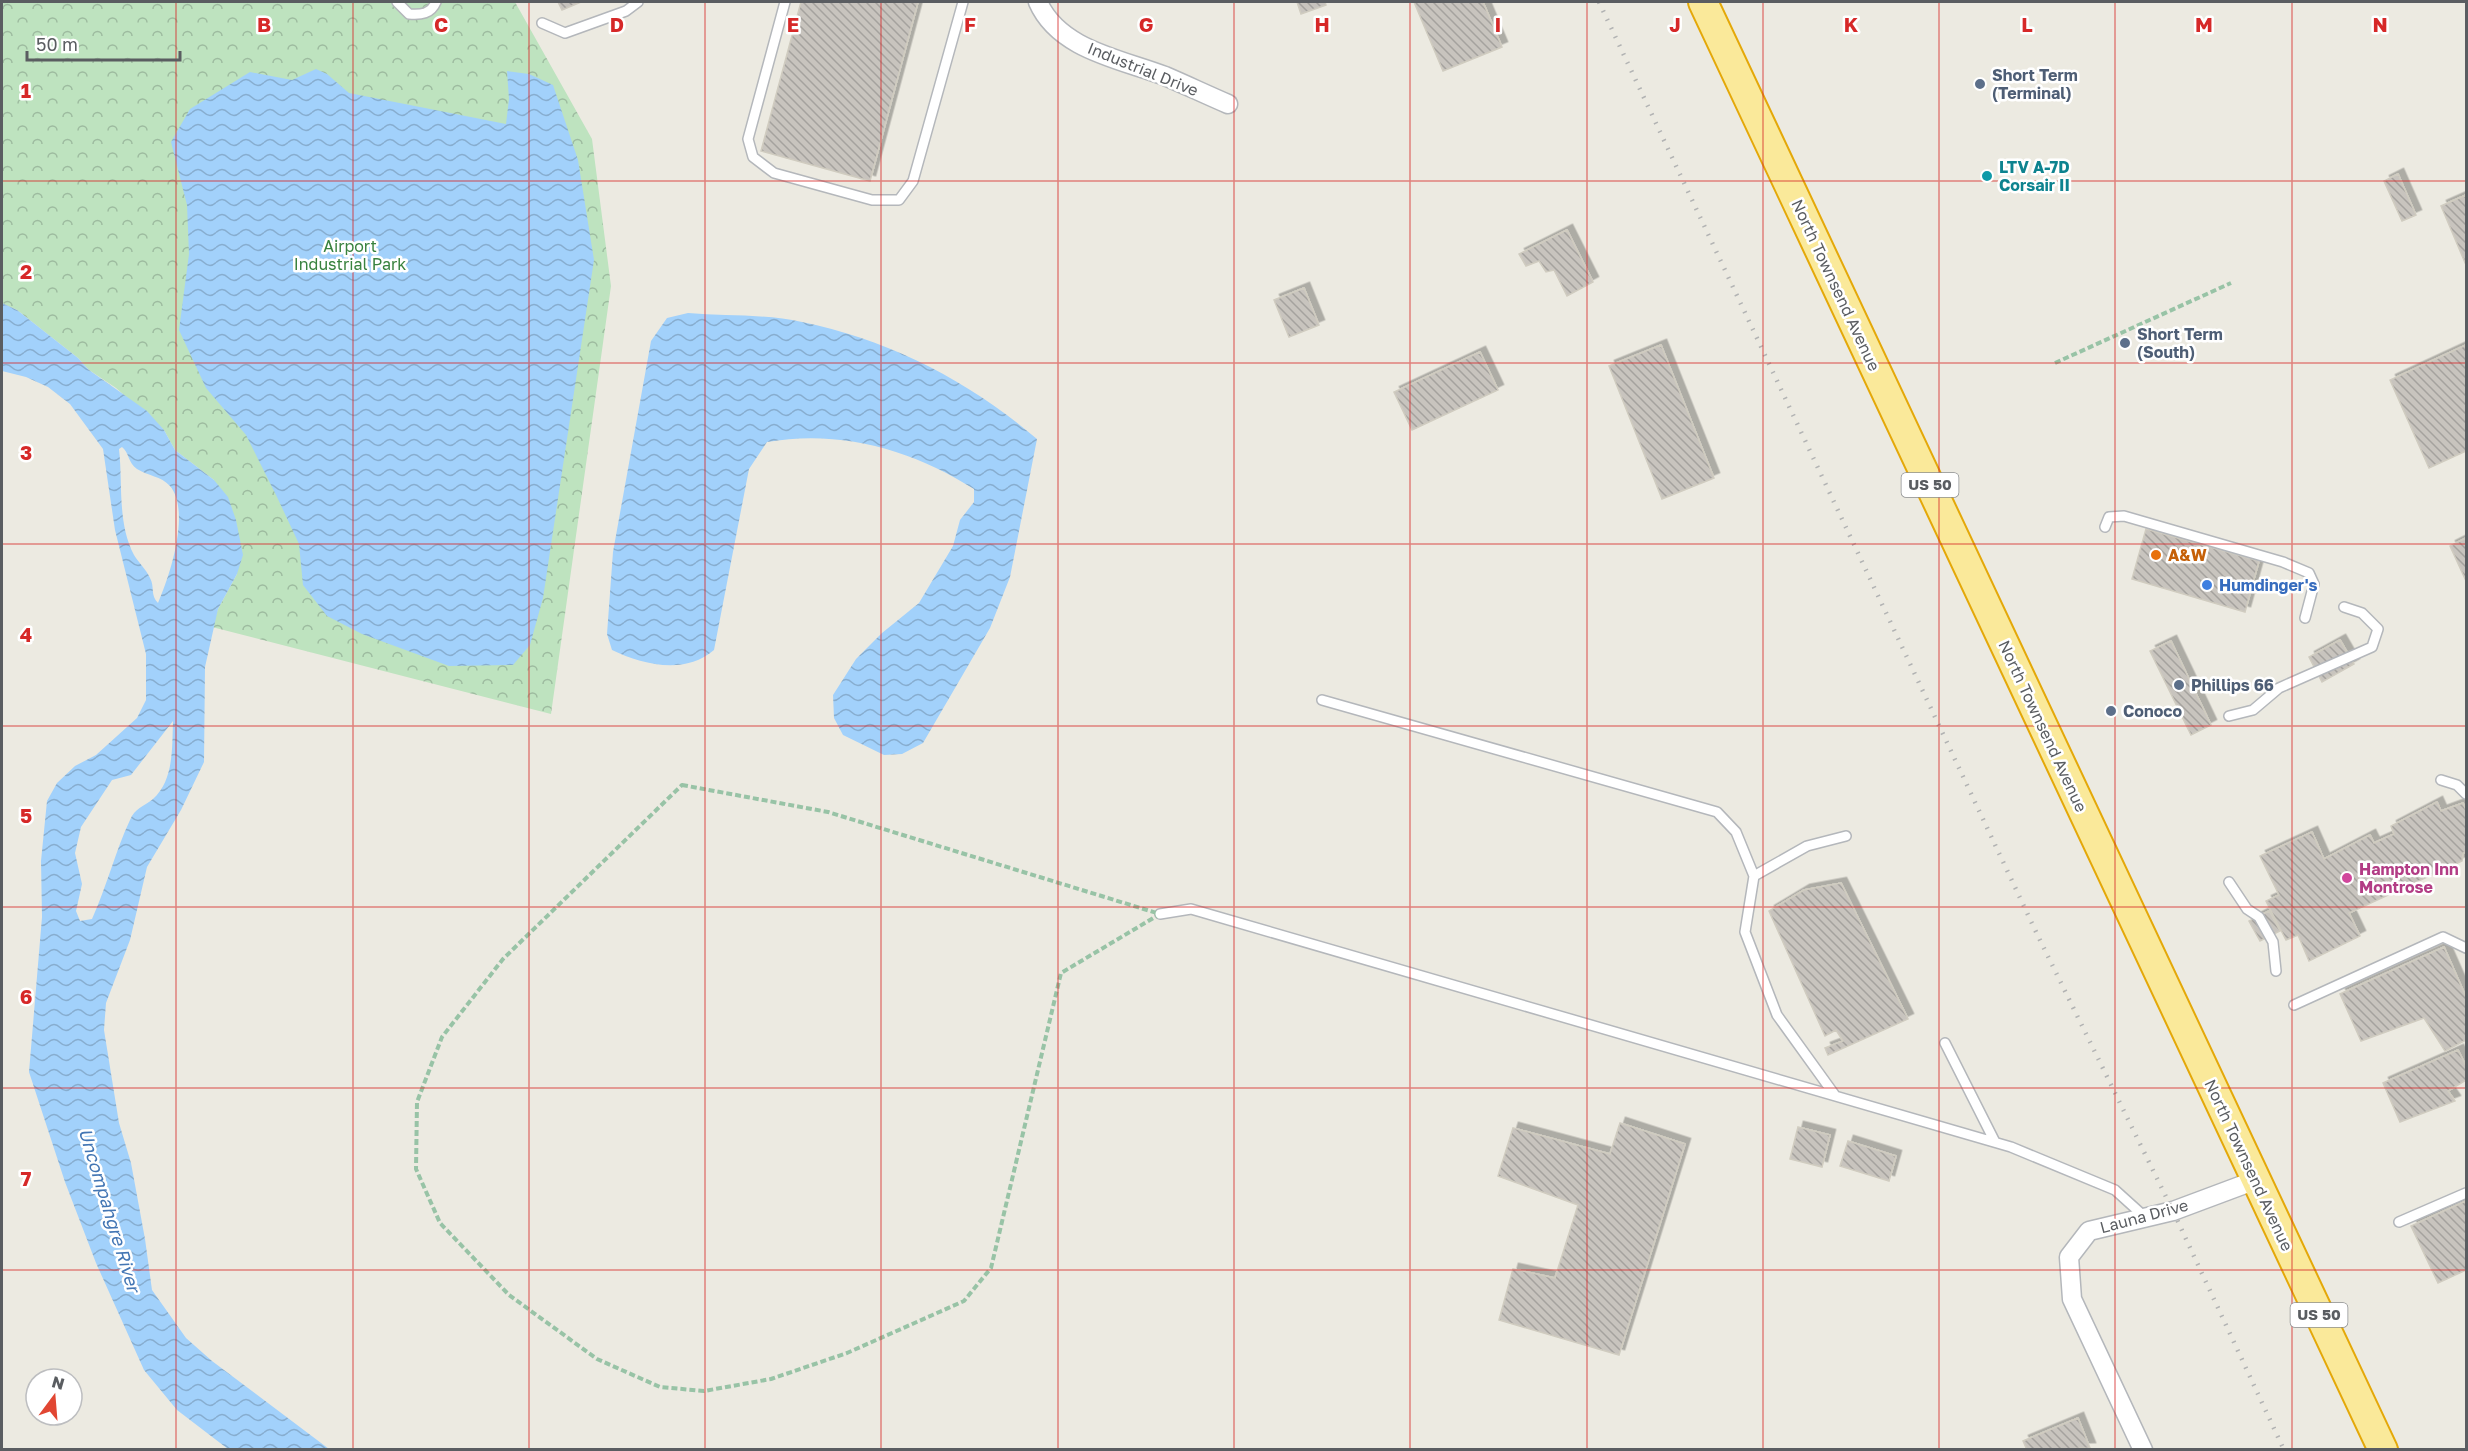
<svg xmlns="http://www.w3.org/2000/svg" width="2468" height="1451" font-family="'Golos Text',sans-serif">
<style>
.forest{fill:url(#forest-crowns)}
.water{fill:url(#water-waves);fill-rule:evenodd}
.building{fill:url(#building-back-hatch);stroke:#d0ccc0;stroke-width:1.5;filter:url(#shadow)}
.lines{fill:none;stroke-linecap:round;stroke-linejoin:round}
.service-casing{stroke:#b4b7bb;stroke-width:12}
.minor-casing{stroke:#b4b7bb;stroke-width:21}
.trunk-casing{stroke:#e4a809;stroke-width:32}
.path{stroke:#98c3a6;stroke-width:4;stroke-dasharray:6 3;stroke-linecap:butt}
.service{stroke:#fff;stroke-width:9}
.minor{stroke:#fff;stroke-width:18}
.trunk{stroke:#fae99a;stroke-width:28}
.rail{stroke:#b2b3b3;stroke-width:4.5;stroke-dasharray:1.5 8;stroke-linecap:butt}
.grid{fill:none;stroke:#d62828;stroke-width:1.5;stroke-opacity:0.55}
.service-dot{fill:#5c6f8a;stroke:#fff;stroke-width:2}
.culture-dot{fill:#0f9aa8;stroke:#fff;stroke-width:2}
.food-dot{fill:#e8710a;stroke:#fff;stroke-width:2}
.shop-dot{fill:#3f7fe0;stroke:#fff;stroke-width:2}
.hotel-dot{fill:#d1479c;stroke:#fff;stroke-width:2}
.labels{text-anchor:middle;stroke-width:5;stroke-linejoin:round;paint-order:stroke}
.shield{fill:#fff;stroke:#8c8e90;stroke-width:1.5}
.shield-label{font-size:15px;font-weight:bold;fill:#5a5d61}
.street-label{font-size:16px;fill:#5a5d61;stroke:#fff}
.service-label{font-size:16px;font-weight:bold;fill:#4e5e75;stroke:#fff;text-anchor:start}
.culture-label{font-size:16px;font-weight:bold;fill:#0d838f;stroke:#fff;text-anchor:start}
.park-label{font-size:16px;fill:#38823e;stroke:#fff}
.food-label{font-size:16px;font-weight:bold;fill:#c56008;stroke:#fff;text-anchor:start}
.shop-label{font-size:16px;font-weight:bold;fill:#366cbe;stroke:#fff;text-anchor:start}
.hotel-label{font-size:16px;font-weight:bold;fill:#b23c85;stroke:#fff;text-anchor:start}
.water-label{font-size:18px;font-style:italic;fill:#4376b4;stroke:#fff}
.grid-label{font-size:20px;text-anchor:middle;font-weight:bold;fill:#d62828;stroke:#fff;stroke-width:5;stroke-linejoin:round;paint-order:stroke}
</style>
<defs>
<pattern id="forest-crowns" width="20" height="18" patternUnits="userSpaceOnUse" patternTransform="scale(1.5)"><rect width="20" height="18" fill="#bee3bf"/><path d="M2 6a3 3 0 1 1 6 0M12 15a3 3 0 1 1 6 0" fill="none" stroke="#9dbb9f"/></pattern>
<pattern id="water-waves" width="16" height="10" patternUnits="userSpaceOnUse" patternTransform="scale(1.5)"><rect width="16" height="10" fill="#a2d1fb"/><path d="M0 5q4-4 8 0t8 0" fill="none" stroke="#87adcf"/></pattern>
<pattern id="building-back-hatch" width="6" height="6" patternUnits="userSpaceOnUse" patternTransform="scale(1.5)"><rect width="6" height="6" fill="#c8c4be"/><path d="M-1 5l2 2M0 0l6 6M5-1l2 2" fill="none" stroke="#a5a29e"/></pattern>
<filter id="shadow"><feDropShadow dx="5.5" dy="-5.5" stdDeviation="0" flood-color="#0004"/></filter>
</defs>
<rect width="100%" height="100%" fill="#eceae1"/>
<!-- forest -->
<path class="forest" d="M2,2H515L592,139L611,286L551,714L212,627L218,609L237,574L214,480L175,450L164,430L116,388L89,370L78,358L17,310L2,303Z"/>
<!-- water -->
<path class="water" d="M316,69L327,74L349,93L506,124L509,99L507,71L529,74L553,85L578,160L594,260L543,598L530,645L513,665L449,666L362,634L327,616L303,585L299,544L277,497L246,435L206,388L179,330L189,254L187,205L171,142L190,109L250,72L292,80Z
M2,303L17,310L78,358L89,370L147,411L164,430L175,450L214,480L228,497L236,520L243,555L237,574L218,609L205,667L204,762L181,810L147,867L130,940L106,1003L104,1030L119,1123L131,1163L145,1239L152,1290L186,1338L212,1361L329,1449H228L177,1410L144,1370L96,1263L65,1182L29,1072L42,917L41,861L47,801L57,783L75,766L96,755L137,718L146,700V654L115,530L103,449L70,404L48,387L26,377L2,371ZM122,447C129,452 128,463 137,469C148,476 161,476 170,486C191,511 170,576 158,603C150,595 155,587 150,578C146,569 139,563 134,555C117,523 123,483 119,449ZM173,721C172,748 174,780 153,799C143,807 135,808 130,820C115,852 107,886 92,919L80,921L76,911L82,884L75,853L81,827L112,780L131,775Z
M688,313C725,316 766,314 802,322C890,340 969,381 1037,439L1010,577L990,628L923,743L902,754L884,755L843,735L834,718L833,695L856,659L882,633L919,603L953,546L960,520L974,502V489C913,450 840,429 767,442L749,469L714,650C685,675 643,665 612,650L607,634L613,552L651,341L667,318Z"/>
<!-- building -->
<path class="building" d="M558,2H581L562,10Z
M801,2H918L870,181L761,151Z
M1297,2H1325L1326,5L1301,14Z
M1414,2H1483L1502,47L1443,71Z
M2398,174L2416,215L2402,221L2384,181Z
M2466,195V265L2441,206Z
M1567,230L1593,282L1567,296L1554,270L1546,272L1539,261L1526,266L1519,254Z
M1304,288L1319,325L1289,337L1274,300Z
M1661,345L1714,478L1662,499L1609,366Z
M2466,345V451L2429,468L2390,380Z
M1480,352L1498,390L1412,430L1394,392Z
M2146,529L2259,561L2245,612L2132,579Z
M2466,538V581L2450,546Z
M2340,640L2354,664L2322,682L2309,657Z
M2171,641L2211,725L2191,735L2150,651Z
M2437,802L2441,811L2463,803L2466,810V852L2463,853L2462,861L2349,913L2360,936L2309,961L2298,935L2286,940L2266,901L2279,895L2260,856L2312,832L2324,859L2370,835L2374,843L2394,834L2391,826Z
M1841,883L1908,1019L1828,1055L1825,1048L1843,1041L1836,1030L1825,1036L1769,911L1804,890Z
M2269,911L2280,931L2260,941L2249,921Z
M2444,947L2466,997V1040L2445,1051L2424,1018L2361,1041L2340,994Z
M2458,1050L2466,1066V1080L2448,1091L2455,1101L2400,1122L2383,1083Z
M1620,1123L1685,1144L1619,1355L1499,1320L1513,1269L1555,1278L1578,1205L1498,1176L1513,1128L1610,1154Z
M1798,1127L1830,1135L1822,1167L1790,1159Z
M1848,1141L1896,1156L1889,1181L1840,1166Z
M2466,1201V1270L2438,1283L2411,1226Z
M2078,1418L2090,1448L2027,1450L2023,1441Z"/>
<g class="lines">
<defs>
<path id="service" d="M397,2L409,14C421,15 431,14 436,2
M785,2L748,139L753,157L774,173L872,200H899L913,181L963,2
M542,23L565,33L626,11L638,2
M2105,527L2109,517L2124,516L2283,562L2309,573L2314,584L2305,618
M1322,700L1717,812L1736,832L1754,876L1745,932L1777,1015L1834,1094
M2229,716L2253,710L2279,688L2372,647L2378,629L2362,613L2344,607
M2441,780L2457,785L2466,794
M1754,876L1807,846L1846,836
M2229,882L2247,909L2259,917L2273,942L2276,971
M1160,914L1191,909L2011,1147L2115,1190L2146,1218
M2294,1005L2443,937L2466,948
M1945,1043L1995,1142
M2399,1222L2466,1193"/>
<path id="minor" d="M1038,2C1059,50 1121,59 1165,76C1186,85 1207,95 1228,104
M2143,1450L2072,1299L2069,1257L2089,1231L2173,1211L2256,1180"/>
<path id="trunk" d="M1703,2L2383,1450"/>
</defs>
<!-- service casing -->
<use href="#service" class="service-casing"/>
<!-- minor casing -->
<use href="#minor" class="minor-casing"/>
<!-- trunk casing -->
<use href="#trunk" class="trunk-casing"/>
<!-- path -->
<path class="path" d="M2055,363L2231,283
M682,785L828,812L1160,914L1061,973L991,1268L964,1301L847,1353L771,1379L704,1391L660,1387L597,1359L509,1295L440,1223L416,1169L417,1102L442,1037L503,959Z"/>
<!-- service -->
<use href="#service" class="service"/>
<!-- minor -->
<use href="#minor" class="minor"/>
<!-- trunk -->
<use href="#trunk" class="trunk"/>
<!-- rail -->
<path class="rail" d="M1599,2L2037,934L2173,1211L2284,1450"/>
</g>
<!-- grid -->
<path class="grid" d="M176,2V1450M353,2V1450M529,2V1450M705,2V1450M881,2V1450M1058,2V1450M1234,2V1450M1410,2V1450M1587,2V1450M1763,2V1450M1939,2V1450M2115,2V1450M2292,2V1450M2,181H2466M2,363H2466M2,544H2466M2,726H2466M2,907H2466M2,1088H2466M2,1270H2466"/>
<!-- markers -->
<g class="service-dot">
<circle cx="1980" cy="84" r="6"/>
<circle cx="2125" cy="343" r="6"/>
<circle cx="2179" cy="685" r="6"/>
<circle cx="2111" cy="711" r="6"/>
</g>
<circle class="culture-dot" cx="1987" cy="176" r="6"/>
<circle class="food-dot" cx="2156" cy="555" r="6"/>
<circle class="shop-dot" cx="2207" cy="585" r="6"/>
<circle class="hotel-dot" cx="2347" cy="878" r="6"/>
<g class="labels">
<!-- shield labels -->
<g class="shield">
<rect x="1901.5" y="473" width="57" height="24" rx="4.5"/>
<rect x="2290.5" y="1303" width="57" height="24" rx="4.5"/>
</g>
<g class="shield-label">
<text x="1930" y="490">US 50</text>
<text x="2319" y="1320">US 50</text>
</g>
<!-- street labels -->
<g class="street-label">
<text transform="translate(1143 69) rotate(22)" y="6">Industrial Drive</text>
<text transform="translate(1836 285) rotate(65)" y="6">North Townsend Avenue</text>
<text transform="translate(2043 726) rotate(65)" y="6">North Townsend Avenue</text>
<text transform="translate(2249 1165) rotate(65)" y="6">North Townsend Avenue</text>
<text transform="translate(2144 1216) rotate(-15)" y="6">Launa Drive</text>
</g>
<!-- service labels -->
<g class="service-label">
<text x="1992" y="81">Short Term<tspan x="1992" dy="18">(Terminal)</tspan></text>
<text x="2137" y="340">Short Term<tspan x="2137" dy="18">(South)</tspan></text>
<text x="2191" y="691">Phillips 66</text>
<text x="2123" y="717">Conoco</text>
</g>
<!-- culture labels -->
<g class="culture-label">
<text x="1999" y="173">LTV A-7D<tspan x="1999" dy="18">Corsair II</tspan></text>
</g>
<!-- park labels -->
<g class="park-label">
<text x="350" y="252">Airport<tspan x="350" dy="18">Industrial Park</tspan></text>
</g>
<!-- food labels -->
<g class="food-label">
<text x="2168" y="561">A&amp;W</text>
</g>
<!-- shop labels -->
<g class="shop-label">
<text x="2219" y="591">Humdinger's</text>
</g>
<!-- hotel labels -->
<g class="hotel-label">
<text x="2359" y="875">Hampton Inn<tspan x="2359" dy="18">Montrose</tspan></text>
</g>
<!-- water labels -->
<g class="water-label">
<text transform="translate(109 1210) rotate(73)" y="6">Uncompahgre River</text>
</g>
</g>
<g class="grid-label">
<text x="264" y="32">B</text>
<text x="441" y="32">C</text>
<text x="617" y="32">D</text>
<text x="793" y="32">E</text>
<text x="970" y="32">F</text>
<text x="1146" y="32">G</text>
<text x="1322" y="32">H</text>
<text x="1498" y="32">I</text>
<text x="1675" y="32">J</text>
<text x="1851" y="32">K</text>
<text x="2027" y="32">L</text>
<text x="2204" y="32">M</text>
<text x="2380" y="32">N</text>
<text x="26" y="98">1</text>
<text x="26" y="279">2</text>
<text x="26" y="460">3</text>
<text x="26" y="642">4</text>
<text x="26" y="823">5</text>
<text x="26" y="1004">6</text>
<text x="26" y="1186">7</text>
</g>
<!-- border -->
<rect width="2468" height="1451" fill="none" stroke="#5a5d61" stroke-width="6"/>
<!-- north arrow -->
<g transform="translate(54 1397) rotate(16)"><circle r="28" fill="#ffffff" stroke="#bdbec0" stroke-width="1.5"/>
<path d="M0-4.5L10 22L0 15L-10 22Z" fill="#e14632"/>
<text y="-9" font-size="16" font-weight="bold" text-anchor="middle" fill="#5a5d61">N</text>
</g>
<!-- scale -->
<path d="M27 51v9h153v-9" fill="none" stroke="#5a5d61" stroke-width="3"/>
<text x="36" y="51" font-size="18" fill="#5a5d61" stroke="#ffffff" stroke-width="4.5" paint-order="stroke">50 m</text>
</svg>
